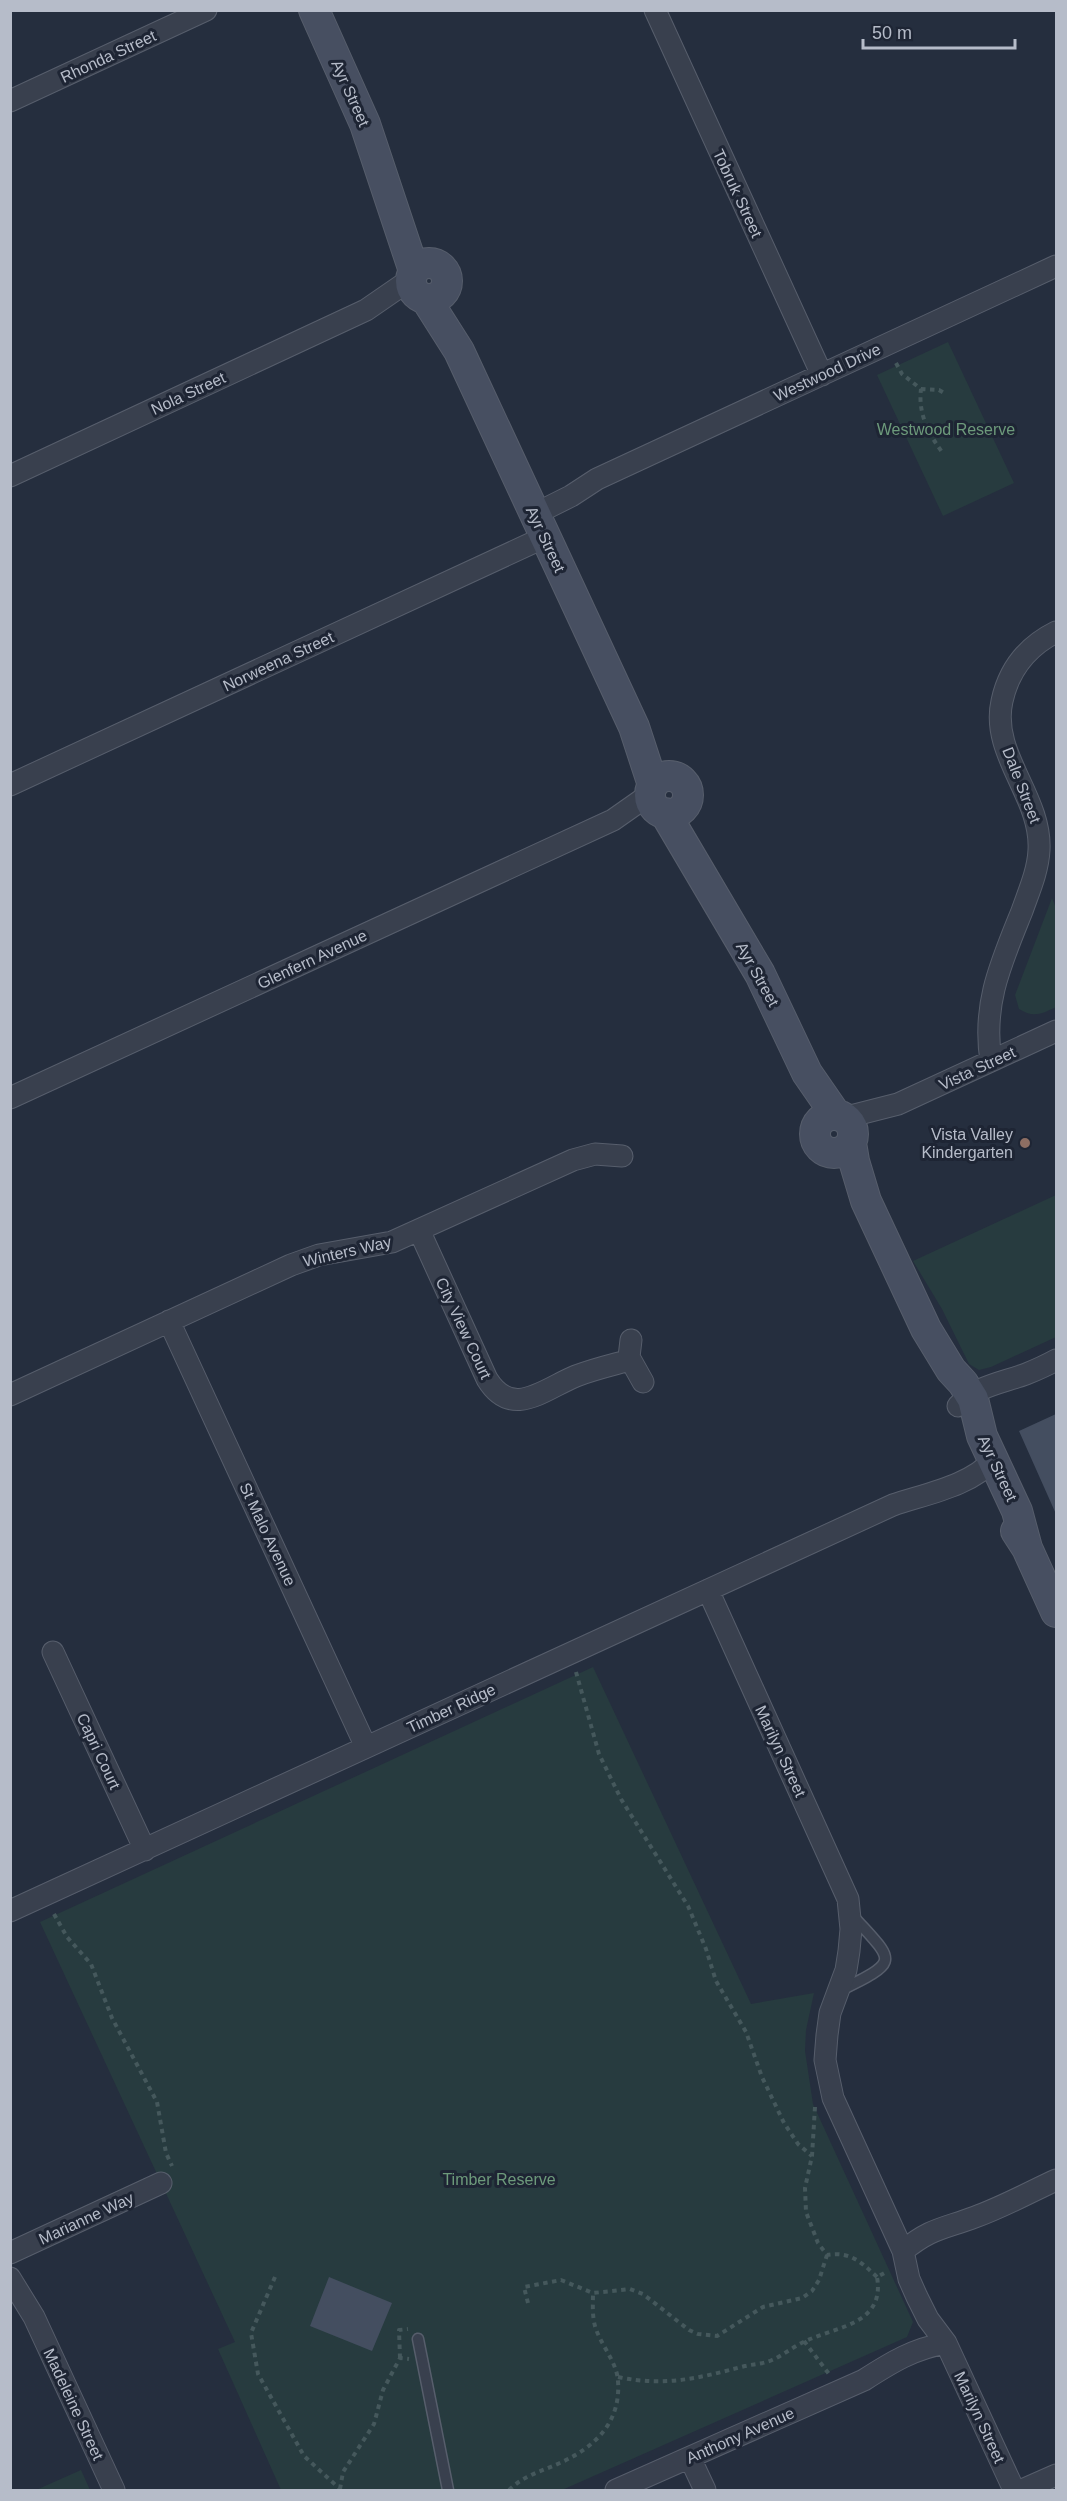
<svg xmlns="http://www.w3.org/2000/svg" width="1067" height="2501" font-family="Arial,sans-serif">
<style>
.green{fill:#273b3f}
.building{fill:#444e60}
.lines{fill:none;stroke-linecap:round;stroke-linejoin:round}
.lane-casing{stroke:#575e6c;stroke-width:13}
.street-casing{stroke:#575e6c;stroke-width:23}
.secondary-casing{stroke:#575e6c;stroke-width:32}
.path{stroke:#45585c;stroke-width:4;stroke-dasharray:4.5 4.5;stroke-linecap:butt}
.lane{stroke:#39404e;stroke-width:10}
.street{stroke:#39404e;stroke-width:21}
.secondary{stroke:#474f61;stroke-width:30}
.education-dot{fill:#8d6e63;stroke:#1e2534;stroke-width:2}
.labels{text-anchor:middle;stroke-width:6;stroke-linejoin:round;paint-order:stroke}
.street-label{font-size:16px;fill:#b6bcc9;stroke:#1e2534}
.park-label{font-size:16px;fill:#6d9a7b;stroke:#1e2534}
.poi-label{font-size:16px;fill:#b6bcc9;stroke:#1e2534;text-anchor:end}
</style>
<rect width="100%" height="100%" fill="#252e3e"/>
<!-- green -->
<path class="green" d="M948,342L1014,483L943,516L877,375Z
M1052,898L1056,908V1007C1042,1014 1033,1018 1019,1009L1015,995Z
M1056,1195V1337L991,1367L979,1370L969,1364L942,1309L913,1261Z
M593,1667L751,2004L814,1993L806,2030L805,2051L813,2104L913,2322L907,2337L562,2490H281L218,2349L235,2342L40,1922Z
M81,2470L90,2490H36Z"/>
<!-- building -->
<path class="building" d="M1056,1414V1514L1019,1431Z
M329,2277L392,2303L372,2351L310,2326Z"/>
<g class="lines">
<defs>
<path id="lane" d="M841,1990C902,1960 894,1962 852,1915
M418,2339L448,2490"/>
<path id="street" d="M655,10L822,375
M10,101L206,10
M10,476L366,310L411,279
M535,514L571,496L597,479L1056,266
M10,785L545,537
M991,1061C982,1004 1001,963 1022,911C1029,891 1038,871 1039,850C1042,797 990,754 1002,701C1009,669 1028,646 1056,632
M10,1098L613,820L650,794
M843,1118L898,1104L1056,1031
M419,1230L487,1379C512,1420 544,1389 576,1376C594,1369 612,1365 630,1360
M169,1321L366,1747
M631,1340L629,1357L643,1382
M10,1395L291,1265L319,1255L392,1242L573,1160L595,1154L622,1156
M958,1406C976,1386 1002,1383 1026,1374C1036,1370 1047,1365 1056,1360
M708,1590L848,1899L851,1929L849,1951L846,1970L830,2013L827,2035L825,2060L833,2098L903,2251L909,2279L917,2297L928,2319L946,2343L1014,2490
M53,1652L145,1850
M10,1911L893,1505C925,1494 971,1486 994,1459
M903,2251C931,2228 943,2229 975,2217C1003,2207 1030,2192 1056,2180
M10,2253L161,2183
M10,2278L34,2317L114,2490
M690,2458L705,2490
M616,2490L864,2380C892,2362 913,2349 946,2343
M1022,2490L1056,2475"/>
<path id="secondary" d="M314,10L365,124L414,271
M411 281a18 18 0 1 1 36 0a18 18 0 1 1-36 0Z
M426,299L459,351L634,727L653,785
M650 795a19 19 0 1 1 38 0a19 19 0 1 1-38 0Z
M665,813L760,974L807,1073L836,1115
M815 1134a19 19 0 1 1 38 0a19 19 0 1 1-38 0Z
M851,1143L854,1161L866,1201L926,1329L951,1370L963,1383L973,1399L982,1436L1017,1511L1027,1548
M1016,1531L1027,1548L1056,1612"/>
</defs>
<!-- lane casing -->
<use href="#lane" class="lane-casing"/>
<!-- street casing -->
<use href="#street" class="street-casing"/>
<!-- secondary casing -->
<use href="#secondary" class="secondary-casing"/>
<!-- path -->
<path class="path" d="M896,363L902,374L921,389C918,413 928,433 942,452
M921,389L939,390L944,393
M576,1672L599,1754L621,1799L688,1906L706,1949L716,1981L746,2032L762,2077L784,2123L798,2144L812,2156
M54,1914L67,1937L91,1964L112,2018L157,2102L166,2153L172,2166
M815,2107L812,2156L805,2188L806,2212L818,2243L827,2255C850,2251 861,2262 877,2277
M275,2277L251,2333L258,2374L304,2456L341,2490
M528,2303L524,2287L561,2280L593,2293L630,2289L643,2294L689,2330L698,2334L717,2336L763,2307L802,2298L812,2291L819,2280L827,2255
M804,2341L829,2374
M400,2358L399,2330L408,2329
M618,2377C666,2387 699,2378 745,2366C754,2364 763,2364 772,2360C784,2355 795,2345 808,2340C840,2326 885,2323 877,2277L888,2271
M340,2489L343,2472L374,2424L383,2390L400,2358L409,2359
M509,2490C524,2475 543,2471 562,2462C596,2446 621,2422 618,2381C617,2362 600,2344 595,2326C592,2315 593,2304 593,2293"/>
<!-- lane -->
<use href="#lane" class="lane"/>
<!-- street -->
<use href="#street" class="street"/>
<!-- secondary -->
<use href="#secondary" class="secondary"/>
</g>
<!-- markers -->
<circle class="education-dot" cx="1025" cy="1143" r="6"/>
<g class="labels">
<!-- street labels -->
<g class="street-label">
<text transform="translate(108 56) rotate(-25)" y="6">Rhonda Street</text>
<text transform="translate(351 93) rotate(66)" y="6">Ayr Street</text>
<text transform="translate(738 193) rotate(65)" y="6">Tobruk Street</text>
<text transform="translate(827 372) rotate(-25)" y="6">Westwood Drive</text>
<text transform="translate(188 393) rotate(-25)" y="6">Nola Street</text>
<text transform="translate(546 539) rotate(65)" y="6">Ayr Street</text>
<text transform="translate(278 661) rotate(-25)" y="6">Norweena Street</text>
<text transform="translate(1022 785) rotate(69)" y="6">Dale Street</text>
<text transform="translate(312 959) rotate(-25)" y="6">Glenfern Avenue</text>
<text transform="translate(758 974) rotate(61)" y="6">Ayr Street</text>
<text transform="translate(977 1068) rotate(-25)" y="6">Vista Street</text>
<text transform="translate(347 1251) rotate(-13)" y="6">Winters Way</text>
<text transform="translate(464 1328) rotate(65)" y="6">City View Court</text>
<text transform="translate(998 1468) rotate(65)" y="6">Ayr Street</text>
<text transform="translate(268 1534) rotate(65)" y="6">St Malo Avenue</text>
<text transform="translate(451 1708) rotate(-25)" y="6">Timber Ridge</text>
<text transform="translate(99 1751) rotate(65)" y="6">Capri Court</text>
<text transform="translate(781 1751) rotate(65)" y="6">Marilyn Street</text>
<text transform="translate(86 2218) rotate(-25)" y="6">Marianne Way</text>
<text transform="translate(74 2404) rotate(65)" y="6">Madeleine Street</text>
<text transform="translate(980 2417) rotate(65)" y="6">Marilyn Street</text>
<text transform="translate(740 2435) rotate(-24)" y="6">Anthony Avenue</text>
</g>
<!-- park labels -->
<g class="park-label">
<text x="946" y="435">Westwood Reserve</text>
<text x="499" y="2185">Timber Reserve</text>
</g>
<!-- poi labels -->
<g class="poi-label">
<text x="1013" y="1140">Vista Valley<tspan x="1013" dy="18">Kindergarten</tspan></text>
</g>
</g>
<!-- border -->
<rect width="1067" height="2501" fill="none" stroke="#b6bcc9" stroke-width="24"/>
<!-- scale -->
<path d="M863 39v9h152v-9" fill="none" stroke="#b6bcc9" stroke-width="3"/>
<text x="872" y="39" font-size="18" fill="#b6bcc9" stroke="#1e2534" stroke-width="4.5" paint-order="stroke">50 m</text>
</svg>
